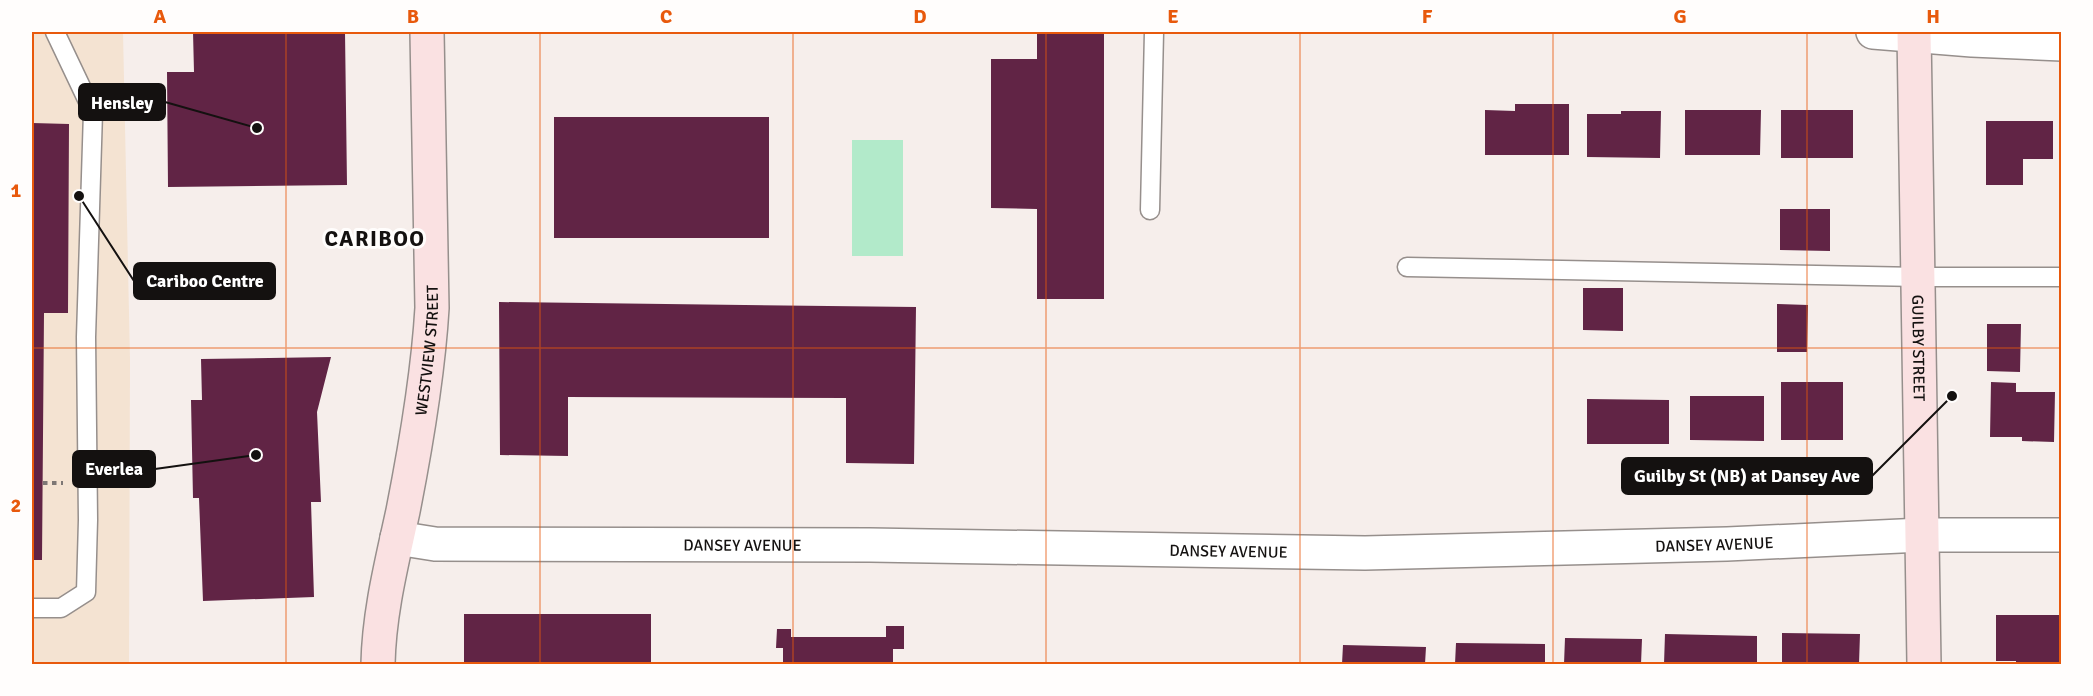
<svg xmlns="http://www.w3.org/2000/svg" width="2093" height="696" font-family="Signika,sans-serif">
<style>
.commercial{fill:#f4e3d2}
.green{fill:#b2eaca}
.building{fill:#612445}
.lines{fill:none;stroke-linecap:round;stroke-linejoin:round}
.lane-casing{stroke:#968f8c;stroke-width:21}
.street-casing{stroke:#968f8c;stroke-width:36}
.secondary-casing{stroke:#968f8c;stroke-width:36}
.path{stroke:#7d7775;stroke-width:4;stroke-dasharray:4.5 4.5;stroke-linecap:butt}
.lane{stroke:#fff;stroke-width:18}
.street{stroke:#fff;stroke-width:33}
.secondary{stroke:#fae1e2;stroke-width:33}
.grid{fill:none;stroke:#e8590c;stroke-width:1.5;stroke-opacity:0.55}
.labels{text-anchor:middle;stroke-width:6;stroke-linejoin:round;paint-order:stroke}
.street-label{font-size:16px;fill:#141110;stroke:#fffdfc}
.district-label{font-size:22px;font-weight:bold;letter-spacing:1.5px;fill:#141110;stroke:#fffdfc}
.leader{fill:none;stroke:#141110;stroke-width:2}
.callout-dot{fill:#141110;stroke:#fffdfc;stroke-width:2}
.callout{fill:#141110;stroke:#141110;stroke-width:2}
.callout-label{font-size:18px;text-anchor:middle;font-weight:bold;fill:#fff}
.neatline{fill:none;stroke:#e8590c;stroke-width:2}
.grid-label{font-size:20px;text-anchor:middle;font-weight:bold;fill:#e8590c}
</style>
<rect width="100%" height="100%" fill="#f6eeeb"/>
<!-- commercial -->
<path class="commercial" d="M32,32H123L130,360L129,664H32Z"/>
<!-- green -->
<path class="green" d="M852,140H903V256H852Z"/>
<!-- building -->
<path class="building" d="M193,32H345L347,185L168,187L167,72H194Z
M1037,32H1104V299H1037V209L991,208V59H1037Z
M1515,104H1569V155H1485V110L1515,111Z
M1685,110H1761L1760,155H1685Z
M1781,110H1853V158H1781Z
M1621,111H1661L1660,158L1587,157V114H1621Z
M554,117H769V238H554Z
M1986,121H2053V159H2023V185H1986Z
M32,123L69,124L68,313H44L42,560H32Z
M1780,209H1830V251L1780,250Z
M1583,288H1623V331L1583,330Z
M499,302L916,307L914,464L846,463V398L568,397V456L500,455Z
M1777,304L1808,305L1807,352H1777Z
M1987,324H2021L2020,372L1987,371Z
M331,357L317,412L321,502H311L314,597L203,601L199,498H193L191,400H202L201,359Z
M1781,382H1843V440H1781Z
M1991,382L2016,383V392H2055L2054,442L2022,441V437H1990Z
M1690,396H1764V441L1690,440Z
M1587,399L1669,400V444H1587Z
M464,614H651V664H464Z
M1996,615H2060V664H2016V661H1996Z
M886,626H904V649H893V664H783V648H776L777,629H791V637H886Z
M1782,633L1860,634L1859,664H1782Z
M1665,634L1757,636V664H1664Z
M1565,638L1642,639L1641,664H1564Z
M1456,643L1545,644V664H1455Z
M1343,645L1426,647L1425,664H1342Z"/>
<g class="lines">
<defs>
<path id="lane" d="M1150,210L1154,32
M1407,267L1919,277H2062
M32,608H61L86,592L88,520L86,337L93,112L55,32"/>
<g id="street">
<path d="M1873,32L1972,40L2062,44"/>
<path id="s1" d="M397,538L435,544L870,545L1365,553L1727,544L1922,535H2062"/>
</g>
<g id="secondary">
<path id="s2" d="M1914,32L1924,664"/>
<path id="s3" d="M378,664C379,612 392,562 403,511C416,445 428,376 432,308L427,32"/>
</g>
</defs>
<!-- lane casing -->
<use href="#lane" class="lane-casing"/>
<!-- street casing -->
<use href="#street" class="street-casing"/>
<!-- secondary casing -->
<use href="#secondary" class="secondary-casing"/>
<!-- path -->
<path class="path" d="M43,483H63"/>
<!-- lane -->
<use href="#lane" class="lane"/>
<!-- street -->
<use href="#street" class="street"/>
<!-- secondary -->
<use href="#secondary" class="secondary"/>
</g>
<!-- grid -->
<path class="grid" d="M286,32V664M540,32V664M793,32V664M1046,32V664M1300,32V664M1553,32V664M1807,32V664M32,348H2062"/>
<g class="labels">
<!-- street labels -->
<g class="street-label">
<text dy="6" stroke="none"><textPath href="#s2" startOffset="316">GUILBY STREET</textPath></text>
<text dy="6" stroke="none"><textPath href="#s3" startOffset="318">WESTVIEW STREET</textPath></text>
<text dy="6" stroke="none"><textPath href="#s1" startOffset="1318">DANSEY AVENUE</textPath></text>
<text dy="6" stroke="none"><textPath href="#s1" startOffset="346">DANSEY AVENUE</textPath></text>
<text dy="6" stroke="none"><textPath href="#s1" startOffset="832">DANSEY AVENUE</textPath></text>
</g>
<!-- district labels -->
<g class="district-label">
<text x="375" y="246">CARIBOO</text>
</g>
</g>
<!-- callouts -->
<path class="leader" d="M257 128L165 102M79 196L134 281M256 455L155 469M1952 396L1872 476"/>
<g class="callout-dot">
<circle cx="257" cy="128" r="6"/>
<circle cx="79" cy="196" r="6"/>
<circle cx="256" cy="455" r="6"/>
<circle cx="1952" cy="396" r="6"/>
</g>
<g class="callout">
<rect x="79" y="84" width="86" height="36" rx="6"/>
<rect x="134" y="263" width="141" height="36" rx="6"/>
<rect x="73" y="451" width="82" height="36" rx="6"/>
<rect x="1622" y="458" width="250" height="36" rx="6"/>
</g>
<g class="callout-label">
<text x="122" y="109">Hensley</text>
<text x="205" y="287">Cariboo Centre</text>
<text x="114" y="475">Everlea</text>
<text x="1747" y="482">Guilby St (NB) at Dansey Ave</text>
</g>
<!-- border -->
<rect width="2093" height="696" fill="none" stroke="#fffdfc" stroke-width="66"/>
<rect x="33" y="33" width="2027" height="630" class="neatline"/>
<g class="grid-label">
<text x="160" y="23">A</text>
<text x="413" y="23">B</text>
<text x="666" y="23">C</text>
<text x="920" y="23">D</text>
<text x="1173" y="23">E</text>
<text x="1427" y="23">F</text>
<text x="1680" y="23">G</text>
<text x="1933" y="23">H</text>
<text x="16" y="197">1</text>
<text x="16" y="512">2</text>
</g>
</svg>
